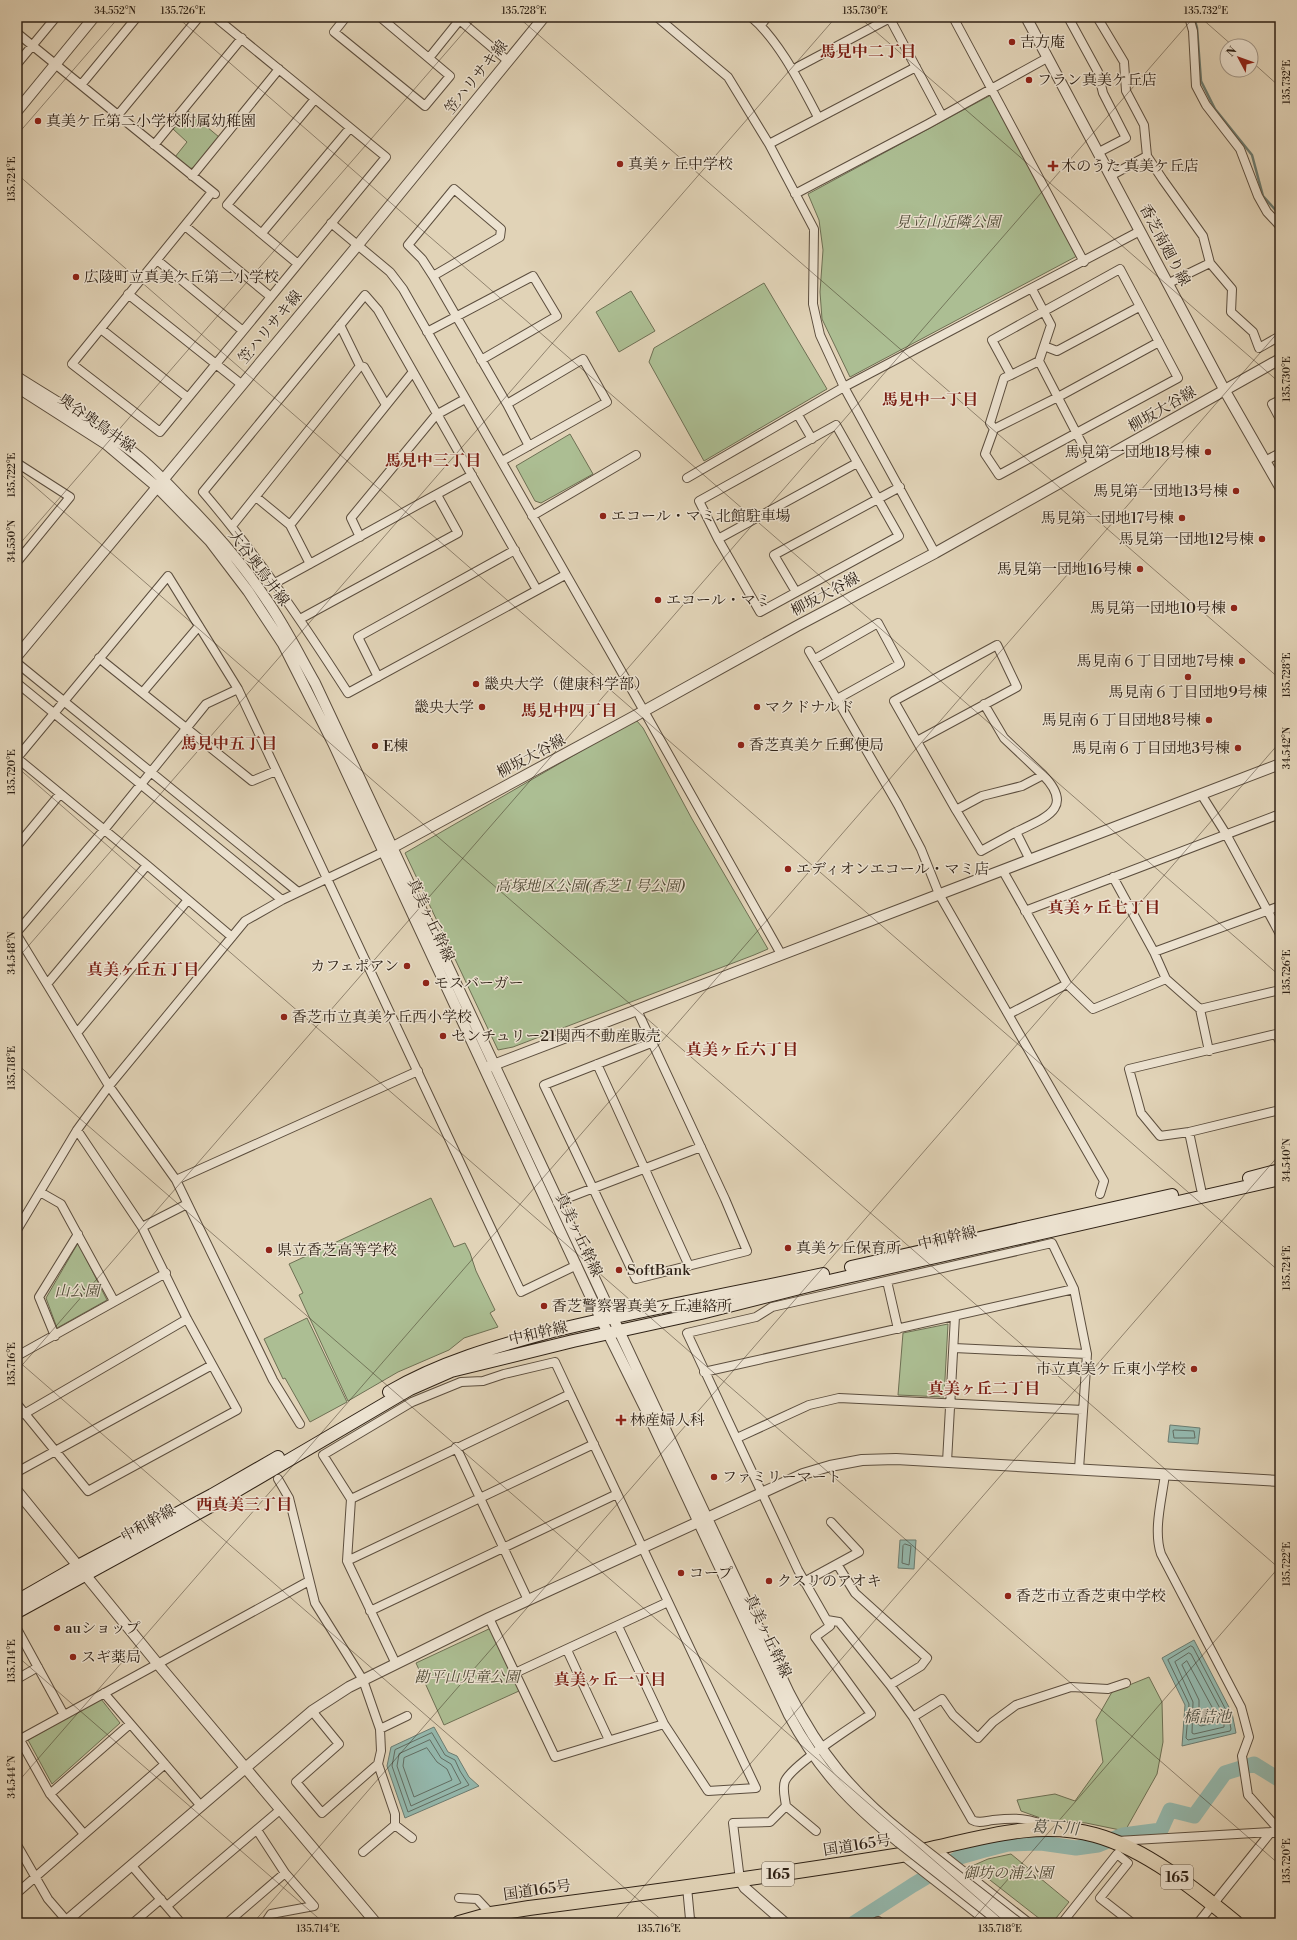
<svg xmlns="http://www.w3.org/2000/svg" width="1297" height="1940" font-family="'Libre Bodoni','Noto Serif JP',serif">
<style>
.green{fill:#acbe93;stroke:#6e7054}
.water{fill:#94b8ad;stroke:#6c7c71}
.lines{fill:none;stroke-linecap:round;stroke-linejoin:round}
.shore{stroke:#626d62;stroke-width:1}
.stream{stroke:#6c7c71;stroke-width:2.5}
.river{stroke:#94b8ad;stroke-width:15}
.minor-casing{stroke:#5c4e3e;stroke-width:10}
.tertiary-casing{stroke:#5c4e3e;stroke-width:12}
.secondary-casing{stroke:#2f2216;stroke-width:14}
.trunk-casing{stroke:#2f2216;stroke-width:16}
.minor{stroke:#ece2d0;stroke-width:8}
.tertiary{stroke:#ece2d0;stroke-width:10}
.secondary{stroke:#ece2d0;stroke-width:12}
.trunk{stroke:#e1d3b7;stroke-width:14}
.tertiary-bridge-casing{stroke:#5c4e3e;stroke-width:12;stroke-linecap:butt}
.tertiary-bridge{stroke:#ece2d0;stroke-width:10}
.ticks{fill:none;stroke:#2f2216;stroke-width:1;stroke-opacity:0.45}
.poi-dot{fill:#8f2418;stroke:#ece2d0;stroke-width:1.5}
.labels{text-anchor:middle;stroke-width:3;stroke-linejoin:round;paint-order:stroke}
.shield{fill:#ece2d0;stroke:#685c4e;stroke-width:1}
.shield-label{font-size:14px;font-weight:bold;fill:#2f2216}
.poi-label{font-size:15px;fill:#2f2216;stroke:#ece2d0;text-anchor:start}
.street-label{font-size:15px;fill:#2f2216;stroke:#ece2d0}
.park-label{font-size:15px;font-style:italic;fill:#4e4935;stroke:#ece2d0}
.neighbourhood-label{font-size:16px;font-weight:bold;fill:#7a1f14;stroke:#ece2d0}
.water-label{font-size:16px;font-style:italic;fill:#4d4f43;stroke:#ece2d0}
.neatline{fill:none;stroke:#2f2216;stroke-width:1.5}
.ticks-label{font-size:10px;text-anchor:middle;fill:#2f2216}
</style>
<rect width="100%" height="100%" fill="#e1d3b7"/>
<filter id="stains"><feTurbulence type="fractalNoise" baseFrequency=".005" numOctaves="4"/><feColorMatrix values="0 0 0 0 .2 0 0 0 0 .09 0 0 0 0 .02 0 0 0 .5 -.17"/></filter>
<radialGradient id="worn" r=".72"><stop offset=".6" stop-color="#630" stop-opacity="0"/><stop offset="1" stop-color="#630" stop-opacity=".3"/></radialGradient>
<!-- green -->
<path class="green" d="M991,95L1077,256L850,377L822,319L820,292L823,250L819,220L808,194Z
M188,111L219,137L193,168L187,169L175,157L187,142L173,129Z
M764,283L827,389L704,461L649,362L654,348Z
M631,291L655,331L619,352L596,312Z
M570,434L593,474L541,503L535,501L516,466Z
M633,721H637L643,728L692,819L768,949L754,955L513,1047L498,1050L405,853Z
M431,1198L454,1247L465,1243L470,1253L476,1271L495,1310L490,1313L498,1327L464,1338L449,1350L398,1372L348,1401L299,1295L303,1293L289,1264Z
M78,1243L107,1300L57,1328L46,1298Z
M307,1318L347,1402L310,1422L285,1378L283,1379L264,1339Z
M948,1324L944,1397L898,1395L903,1333Z
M491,1628L519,1691L444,1725L416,1663Z
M1149,1677L1162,1702L1163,1742L1157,1774L1125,1831L1086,1823L1046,1820L1021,1811L1017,1800L1055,1794L1075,1801L1103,1762L1096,1720L1112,1692Z
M101,1699L120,1723L52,1784L28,1740Z
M1011,1854L1069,1902L1052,1923H1045L972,1866L988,1859Z"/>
<!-- water -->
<path class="water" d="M1170,1425L1200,1428L1198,1444L1168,1442Z
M900,1540H916L914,1569L898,1568Z
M1194,1640L1232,1713L1236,1733L1182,1746L1185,1705L1162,1658Z
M434,1727L448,1752L457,1756L469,1777L479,1786L405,1818L387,1766L391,1747Z"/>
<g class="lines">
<!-- shore -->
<path class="shore" d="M1175,1430L1194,1431L1195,1438H1174L1173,1431Z
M905,1544L911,1546L909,1565L902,1563L903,1546Z
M1191,1646L1193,1647L1228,1714L1231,1729L1230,1731L1188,1740L1186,1738L1189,1704L1168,1660Z
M1189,1653L1191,1654L1224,1716V1727L1194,1734L1192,1733L1193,1702L1175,1662Z
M1187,1661L1218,1718L1217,1722L1201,1726L1199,1725V1700L1182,1665Z
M432,1733L445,1755L455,1760L460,1771L469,1785L408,1812L392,1766L395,1750Z
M430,1740L441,1758L451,1764L461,1783L411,1806L397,1766L399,1754Z
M427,1748L437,1762L447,1769L452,1780L414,1797L403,1766L404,1758Z"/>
<!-- stream -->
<path class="stream" d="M1194,17L1197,28L1201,81L1215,109L1252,155L1263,196L1280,215"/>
<!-- river -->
<path class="river" d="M854,1923L913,1885L960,1857L981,1851L1008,1844L1041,1843L1076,1848L1098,1845L1123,1835L1161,1830L1170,1810L1194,1816L1225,1773L1254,1764L1280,1780"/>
<defs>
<path id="minor" d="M215,17L386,157L298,264L227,205L315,99
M346,17L334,32L425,106L450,76L380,17
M456,17L508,61
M657,17L728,77L769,144L814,229L813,304L820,335L844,387L935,553
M751,17C779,40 801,85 818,117
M889,17L942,116
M953,17L1084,262
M1068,17L1098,72L1103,93L1126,138L1099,152
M1097,17L1124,62L1126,91L1144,125L1147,156L1112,175
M1189,17L1193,31L1196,86L1206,105L1240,149L1258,196L1267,212L1280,226
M761,25L767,17
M17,33L215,194
M429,58L462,17
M17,64L56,17
M792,70L890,18
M81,85L137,17
M118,115L199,17
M769,144L916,67
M154,145L242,38
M1147,156L1163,180L1203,236L1210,263L1232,289L1231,312L1253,332L1259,348L1280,336
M192,176L279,69
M212,192L72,364L160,432L298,264
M795,194L928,124L1047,58
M331,223L390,272L403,289L644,711L781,954
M185,226L271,297
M262,233L350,128
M157,260L243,331
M1120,269L1178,378L999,475L985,454L994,429L990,423L1004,378L1011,375L992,340Z
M433,276L500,237L501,229L454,189L408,245L422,259L433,276L507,404L529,446
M1169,283L1210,263
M1032,289L1051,325L1039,361L1093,465
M128,294L241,384
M101,329L188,398
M427,332L533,276L557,316L481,360
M1044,346L1057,351L1139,307
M360,366L364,367L386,405
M1011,375L1039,361
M1280,400L1272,404L1280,419
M798,415L812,439
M836,425L899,536L760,612L718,539L699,501Z
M994,429L1058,397L1159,342
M502,461L607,402L583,359L507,404
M1265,461L1280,453
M17,463L70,497L17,562
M687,478L844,387L1140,231
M256,497L290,525
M532,516L636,455
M232,526L360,366L340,325
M360,537L351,518L436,415L465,399
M718,539L857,463
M310,564L290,525L412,373
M275,583L472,475
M537,590L378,310L365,295L203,492C257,555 303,623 348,693L565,575
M796,592L774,555L900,487
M300,619L458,533L437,495
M809,651L898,805L921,849L939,894L1104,1181L1100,1194
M99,658L252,781L276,771
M815,659L878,623L900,664L837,699
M17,663L298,892
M378,677L358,637L515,550
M17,683L282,900
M143,692L199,626
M984,704L1004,738L1043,775
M917,741L1017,687L997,645L894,701L956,810
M17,758L168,576L238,689L521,1292L577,1265
M17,758L147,865L232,937
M1201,794L1226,834L1280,934
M1016,832C1044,818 1076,809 1043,775L1022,786L982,796L956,810L981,851L1016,832L1030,860
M17,846L60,794
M1003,871L1067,984L1093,1009L1166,979
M1113,877L1154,952L1166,979L1200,1009L1280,990
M1025,911L1280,814
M17,932L104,830L206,704L238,689
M17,935L109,1086L176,1180L273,1380L300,1424
M1154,952L1280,906
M47,984L147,865
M1200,1009L1209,1051
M637,1010L725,1199L747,1251L636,1279L544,1085L651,1043
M1009,1014L1067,984
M77,1033L187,901
M1280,1042L1276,1034L1129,1069L1141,1113L1160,1136L1189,1132L1280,1110
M597,1064L689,1266
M1189,1132L1201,1189
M176,1180L418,1071
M40,1192L61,1204L114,1301
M557,1202L701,1147
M142,1227L187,1204
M17,1230L77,1130L109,1086L245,921L282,900L383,852
M887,1281L898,1329
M55,1336L39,1297L78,1234
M954,1348L1087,1354
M17,1356L166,1273
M704,1372L1074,1289
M17,1404L88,1491L237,1410L187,1319L142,1227L77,1130
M24,1414L187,1319
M737,1438L809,1405L839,1398L1083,1410
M456,1447L528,1600
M947,1462L955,1316
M17,1472L212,1365
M1165,1474C1162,1499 1153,1530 1161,1554L1241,1707L1249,1737L1242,1756L1248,1795L1280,1831
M278,1479L289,1498L315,1603L363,1680L380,1729L381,1751L378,1764L395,1814V1825L412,1838
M351,1499L570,1394L756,1788L708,1791L664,1724L618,1626
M347,1561L594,1444
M837,1564L855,1593L927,1658L921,1666L890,1685
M804,1582L859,1552L831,1522
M370,1611L617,1494
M489,1618L555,1757L664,1724
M827,1620L839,1622L890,1685L913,1717L972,1820C979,1824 985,1821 993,1820C1013,1818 1032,1817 1049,1828
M17,1629L64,1715
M567,1650L609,1740
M396,1664L347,1561L351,1499L323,1455L412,1402L461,1382L483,1381L504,1374L555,1362L570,1394
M515,1673L668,1602
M17,1679L38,1667
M104,1693L201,1806
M312,1711L339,1744L296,1782L322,1813L378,1764
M913,1717L942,1699L953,1715L978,1738L993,1722L1016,1705L1071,1687L1108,1689L1126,1683
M380,1729L407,1716
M20,1740L50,1794L84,1834
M17,1741L309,1581
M50,1794L130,1724
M786,1806L816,1831
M257,1830L285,1873L314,1906L271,1914L265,1923
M1117,1841L1271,1832L1280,1834
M17,1845L48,1899L67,1921
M934,1848L1029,1923
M363,1852L395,1825
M902,1855L989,1923
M132,1866L181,1923
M740,1880L733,1823L770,1822L786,1806C785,1798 782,1788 785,1781C792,1765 853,1726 871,1714L815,1637L830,1626L798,1570L687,1333L756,1317L772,1307L1052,1243L1074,1289L1087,1354L1079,1469
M687,1887L690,1919L695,1923
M17,1893L165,1764
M459,1898L477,1899L491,1914
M167,1906L281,1809
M133,1923L161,1899
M227,1923L285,1873
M874,1923L878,1921L881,1923
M1062,1923L1117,1854L1128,1863L1100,1898L1132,1923
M1198,1923L1271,1832"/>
<path id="tertiary" d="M1026,17L1225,391L1280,487
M17,111L94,17
M17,377C56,402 97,425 134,453C152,467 167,483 182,499C213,530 242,563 266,599C285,626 299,655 315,683L789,1693C820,1754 852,1793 905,1835
M17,387L106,444L157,487L210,541L248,591L283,644L333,743L601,1319L649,1416L789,1715C818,1769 850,1803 899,1842
M17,656L357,246L544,17
M386,851L644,711L797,626L935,553L1280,359
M488,1067L1280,764
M17,1491L157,1663L376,1923
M740,1880L745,1888L785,1923
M64,1923L312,1711L349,1687L489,1618L803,1474L830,1466L862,1460L896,1459L1280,1481"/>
<path id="secondary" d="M1249,1178L1280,1170
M851,1267L1172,1195
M389,1392C440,1362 497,1346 553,1331C642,1309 733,1294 823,1274
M17,1601L78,1566L212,1495L278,1457
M17,1612L209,1507L410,1389L451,1371L573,1341L701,1313L816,1284L1280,1179"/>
<path id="trunk" d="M459,1923L491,1914L529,1908C654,1892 777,1875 901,1855C965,1844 1030,1817 1095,1835C1146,1849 1196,1890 1236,1923"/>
</defs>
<!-- minor casing -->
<use href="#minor" class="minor-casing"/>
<!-- tertiary casing -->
<use href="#tertiary" class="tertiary-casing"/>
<!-- secondary casing -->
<use href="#secondary" class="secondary-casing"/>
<!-- trunk casing -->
<use href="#trunk" class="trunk-casing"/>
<!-- minor -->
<use href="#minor" class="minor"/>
<!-- tertiary -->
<use href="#tertiary" class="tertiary"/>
<!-- secondary -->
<use href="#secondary" class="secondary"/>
<!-- trunk -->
<use href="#trunk" class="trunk"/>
<defs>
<path id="tertiary-bridge" d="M905,1835L1018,1923
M899,1842L1002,1923"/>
</defs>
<!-- tertiary-bridge casing -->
<use href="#tertiary-bridge" class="tertiary-bridge-casing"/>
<!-- tertiary-bridge -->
<use href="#tertiary-bridge" class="tertiary-bridge"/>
</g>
<!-- ticks -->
<path class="ticks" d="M177,17L1280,976M518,17L1280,679M859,17L1280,383M1200,17L1233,46M1251,61L1280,87M17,135L119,17M17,174L1280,1272M17,471L1280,1569M17,547L477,17M17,767L1280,1865M17,959L836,17M17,1064L1006,1923M17,1360L665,1923M17,1371L1194,17M17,1656L324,1923M17,1783L1280,330M253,1923L1280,742M612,1923L1280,1154M970,1923L1280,1566"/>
<!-- markers -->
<g class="poi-dot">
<circle cx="1012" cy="42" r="4"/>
<circle cx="1029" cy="80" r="4"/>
<circle cx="38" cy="121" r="4"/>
<circle cx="620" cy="164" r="4"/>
<path d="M1051 160h4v4h4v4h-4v4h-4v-4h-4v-4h4z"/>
<circle cx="76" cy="277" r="4"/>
<circle cx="1208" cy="452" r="4"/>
<circle cx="1236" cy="491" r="4"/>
<circle cx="603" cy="516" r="4"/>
<circle cx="1182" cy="518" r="4"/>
<circle cx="1262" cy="539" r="4"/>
<circle cx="1140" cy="569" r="4"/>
<circle cx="658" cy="600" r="4"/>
<circle cx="1234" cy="608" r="4"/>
<circle cx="1242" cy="661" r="4"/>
<circle cx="1188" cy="677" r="4"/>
<circle cx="476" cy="684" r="4"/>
<circle cx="482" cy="707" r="4"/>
<circle cx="757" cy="707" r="4"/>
<circle cx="1209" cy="720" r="4"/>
<circle cx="741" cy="745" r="4"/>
<circle cx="375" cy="746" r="4"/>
<circle cx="1238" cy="748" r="4"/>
<circle cx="788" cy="869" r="4"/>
<circle cx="407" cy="966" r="4"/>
<circle cx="426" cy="983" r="4"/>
<circle cx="284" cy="1017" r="4"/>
<circle cx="443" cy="1036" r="4"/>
<circle cx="788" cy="1248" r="4"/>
<circle cx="269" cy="1250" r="4"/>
<circle cx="619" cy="1270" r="4"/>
<circle cx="544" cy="1306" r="4"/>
<circle cx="1194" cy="1369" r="4"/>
<path d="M619 1414h4v4h4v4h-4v4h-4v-4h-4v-4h4z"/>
<circle cx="714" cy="1477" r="4"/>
<circle cx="681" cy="1573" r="4"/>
<circle cx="769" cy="1581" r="4"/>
<circle cx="1008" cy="1596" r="4"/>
<circle cx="57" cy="1628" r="4"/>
<circle cx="73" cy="1657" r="4"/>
</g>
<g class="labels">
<!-- shield labels -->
<g class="shield">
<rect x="762" y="1862" width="32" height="24" rx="3"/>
<rect x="1161" y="1865" width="32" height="24" rx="3"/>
</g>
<g class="shield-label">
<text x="778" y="1879">165</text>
<text x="1177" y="1882">165</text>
</g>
<!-- poi labels -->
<g class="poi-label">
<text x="1020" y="47">吉方庵</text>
<text x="1037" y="85">フラン真美ケ丘店</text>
<text x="46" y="126">真美ケ丘第二小学校附属幼稚園</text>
<text x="628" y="169">真美ヶ丘中学校</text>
<text x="1061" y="171">木のうた 真美ケ丘店</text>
<text x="84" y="282">広陵町立真美ケ丘第二小学校</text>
<text x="1200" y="457" text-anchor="end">馬見第一団地18号棟</text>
<text x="1228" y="496" text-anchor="end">馬見第一団地13号棟</text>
<text x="611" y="521">エコール・マミ北館駐車場</text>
<text x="1174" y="523" text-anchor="end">馬見第一団地17号棟</text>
<text x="1254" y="544" text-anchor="end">馬見第一団地12号棟</text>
<text x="1132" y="574" text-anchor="end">馬見第一団地16号棟</text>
<text x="666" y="605">エコール・マミ</text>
<text x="1226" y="613" text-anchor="end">馬見第一団地10号棟</text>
<text x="1234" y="666" text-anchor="end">馬見南６丁目団地7号棟</text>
<text x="484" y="689">畿央大学（健康科学部）</text>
<text x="1188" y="697" text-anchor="middle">馬見南６丁目団地9号棟</text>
<text x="474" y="712" text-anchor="end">畿央大学</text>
<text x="765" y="712">マクドナルド</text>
<text x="1201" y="725" text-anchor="end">馬見南６丁目団地8号棟</text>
<text x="749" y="750">香芝真美ケ丘郵便局</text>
<text x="383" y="751">E棟</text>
<text x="1230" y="753" text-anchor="end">馬見南６丁目団地3号棟</text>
<text x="796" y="874">エディオンエコール・マミ店</text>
<text x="399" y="971" text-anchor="end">カフェポアン</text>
<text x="434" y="988">モスバーガー</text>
<text x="292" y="1022">香芝市立真美ケ丘西小学校</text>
<text x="451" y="1041">センチュリー21関西不動産販売</text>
<text x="796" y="1253">真美ケ丘保育所</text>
<text x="277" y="1255">県立香芝高等学校</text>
<text x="627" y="1275">SoftBank</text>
<text x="552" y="1311">香芝警察署真美ヶ丘連絡所</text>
<text x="1186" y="1374" text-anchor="end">市立真美ケ丘東小学校</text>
<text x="630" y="1425">林産婦人科</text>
<text x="722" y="1482">ファミリーマート</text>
<text x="689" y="1578">コープ</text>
<text x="777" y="1586">クスリのアオキ</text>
<text x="1016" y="1601">香芝市立香芝東中学校</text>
<text x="65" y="1633">auショップ</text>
<text x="81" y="1662">スギ薬局</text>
</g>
<!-- street labels -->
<g class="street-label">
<text transform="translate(476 77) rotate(-51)" y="5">笠ハリサキ線</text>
<text transform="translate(1165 245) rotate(62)" y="5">香芝南廻り線</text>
<text transform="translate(270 327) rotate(-50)" y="5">笠ハリサキ線</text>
<text transform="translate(1162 409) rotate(-30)" y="5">柳坂大谷線</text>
<text transform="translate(97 423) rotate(35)" y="5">奥谷奥鳥井線</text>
<text transform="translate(259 568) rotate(53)" y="5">大谷奥鳥井線</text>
<text transform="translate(825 594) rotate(-28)" y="5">柳坂大谷線</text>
<text transform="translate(531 756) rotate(-28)" y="5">柳坂大谷線</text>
<text transform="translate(431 920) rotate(65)" y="5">真美ヶ丘幹線</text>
<text transform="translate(579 1235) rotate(65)" y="5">真美ヶ丘幹線</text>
<text transform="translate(947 1238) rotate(-13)" y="5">中和幹線</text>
<text transform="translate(538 1333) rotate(-13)" y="5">中和幹線</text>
<text transform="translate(148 1523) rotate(-29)" y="5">中和幹線</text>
<text transform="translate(768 1636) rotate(65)" y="5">真美ヶ丘幹線</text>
<text transform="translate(857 1845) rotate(-9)" y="5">国道165号</text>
<text transform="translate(537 1890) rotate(-8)" y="5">国道165号</text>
</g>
<!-- park labels -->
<g class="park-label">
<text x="948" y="227">見立山近隣公園</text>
<text x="590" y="891">高塚地区公園(香芝１号公園)</text>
<text x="77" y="1296">山公園</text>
<text x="467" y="1682">勘平山児童公園</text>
<text x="1008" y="1878">御坊の浦公園</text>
</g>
<!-- neighbourhood labels -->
<g class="neighbourhood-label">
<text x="868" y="57">馬見中二丁目</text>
<text x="930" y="405">馬見中一丁目</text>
<text x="433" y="466">馬見中三丁目</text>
<text x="569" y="716">馬見中四丁目</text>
<text x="229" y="749">馬見中五丁目</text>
<text x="1104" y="913">真美ヶ丘七丁目</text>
<text x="143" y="975">真美ヶ丘五丁目</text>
<text x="742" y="1055">真美ヶ丘六丁目</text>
<text x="984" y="1394">真美ヶ丘二丁目</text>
<text x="244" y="1510">西真美三丁目</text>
<text x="610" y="1685">真美ヶ丘一丁目</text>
</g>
<!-- water labels -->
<g class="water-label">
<text x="1207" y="1722">橋詰池</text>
<text transform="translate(1055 1827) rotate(3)" y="6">葛下川</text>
</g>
</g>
<!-- margin -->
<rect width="1297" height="1940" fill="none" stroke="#e1d3b7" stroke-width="44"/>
<!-- north arrow -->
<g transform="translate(1239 58) rotate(311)"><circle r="19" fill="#ece2d0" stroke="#a09586"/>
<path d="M0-3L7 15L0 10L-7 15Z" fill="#8f2418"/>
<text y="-6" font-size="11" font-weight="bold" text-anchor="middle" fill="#2f2216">N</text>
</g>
<rect x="22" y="22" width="1253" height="1896" class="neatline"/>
<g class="ticks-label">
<text x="115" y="14">34.552°N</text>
<text x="183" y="14">135.726°E</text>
<text x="524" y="14">135.728°E</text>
<text x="865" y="14">135.730°E</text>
<text x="1206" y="14">135.732°E</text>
<text transform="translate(1286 82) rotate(-90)" y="4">135.732°E</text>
<text transform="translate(11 179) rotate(-90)" y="4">135.724°E</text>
<text transform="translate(1286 379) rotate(-90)" y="4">135.730°E</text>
<text transform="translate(11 475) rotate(-90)" y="4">135.722°E</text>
<text transform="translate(11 541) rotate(-90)" y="4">34.550°N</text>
<text transform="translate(1286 675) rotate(-90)" y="4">135.728°E</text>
<text transform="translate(1286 748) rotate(-90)" y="4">34.542°N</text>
<text transform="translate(11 772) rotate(-90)" y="4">135.720°E</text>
<text transform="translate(11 953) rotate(-90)" y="4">34.548°N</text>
<text transform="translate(1286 972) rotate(-90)" y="4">135.726°E</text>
<text transform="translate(11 1068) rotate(-90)" y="4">135.718°E</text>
<text transform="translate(1286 1160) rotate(-90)" y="4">34.540°N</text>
<text transform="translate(1286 1268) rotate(-90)" y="4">135.724°E</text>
<text transform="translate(11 1364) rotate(-90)" y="4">135.716°E</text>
<text transform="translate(1286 1564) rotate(-90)" y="4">135.722°E</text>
<text transform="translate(11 1661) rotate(-90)" y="4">135.714°E</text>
<text transform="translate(11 1777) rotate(-90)" y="4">34.544°N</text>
<text transform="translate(1286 1861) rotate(-90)" y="4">135.720°E</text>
<text x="318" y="1932">135.714°E</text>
<text x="659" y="1932">135.716°E</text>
<text x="1000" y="1932">135.718°E</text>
</g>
<rect width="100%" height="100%" filter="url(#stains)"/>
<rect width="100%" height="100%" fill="url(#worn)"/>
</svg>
